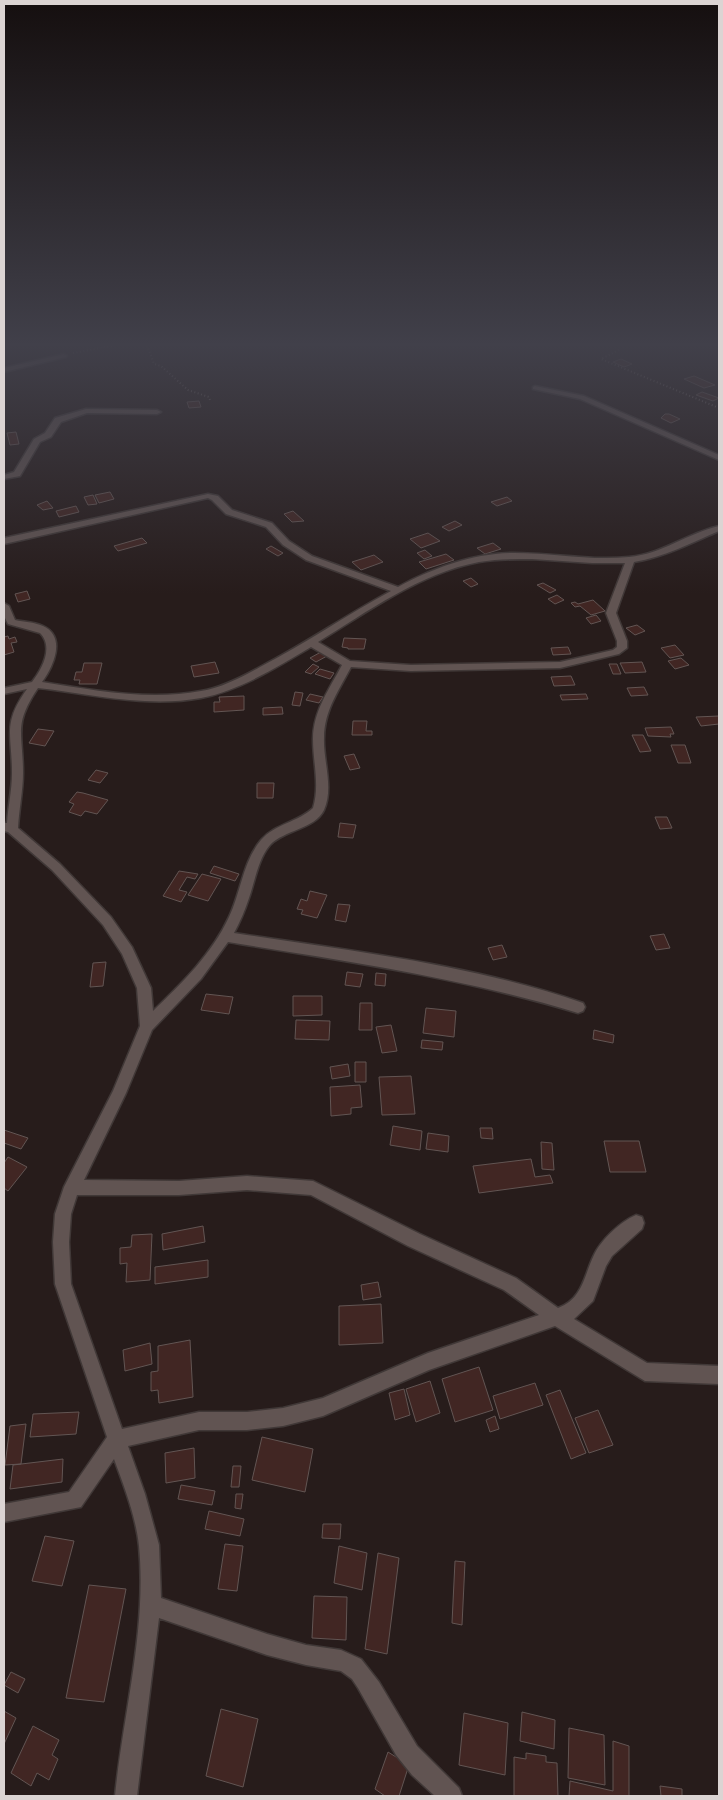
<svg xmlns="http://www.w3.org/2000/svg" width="723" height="1800" font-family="Manrope,sans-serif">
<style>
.building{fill:#412623;stroke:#625553}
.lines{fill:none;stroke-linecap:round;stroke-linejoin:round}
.minor-casing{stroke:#403837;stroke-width:3}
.path{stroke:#6d6463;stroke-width:2;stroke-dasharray:1 2.5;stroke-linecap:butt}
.minor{fill:#615452;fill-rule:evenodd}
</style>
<rect width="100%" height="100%" fill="#271c1b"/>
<!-- building -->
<path class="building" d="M621,359L632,364L624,367L613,362Z
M694,376L715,385L704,388L684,379Z
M702,392L719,398L713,401L696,395Z
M199,401L201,407L189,408L187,402Z
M665,414H669L680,419L671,423L661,418Z
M16,432L19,444L10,445L7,433Z
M110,492L114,499L99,503L95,495Z
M93,495L97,504L88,505L84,497Z
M507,497L512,501L497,506L491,502Z
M47,501L53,508L43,510L37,505Z
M76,506L79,512L59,517L56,511Z
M293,511L304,521L292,522L284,514Z
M455,521L462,525L449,531L442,527Z
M428,533L440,541L421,548L410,539Z
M142,538L147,543L118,551L114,546Z
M493,543L501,549L485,554L477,548Z
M271,546L283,553L278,556L266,549Z
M425,550L432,556L424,559L417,553Z
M446,554L454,560L426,569L419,562Z
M374,555L383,562L361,570L352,562Z
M471,578L478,584L471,587L463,581Z
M543,583L556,590L550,593L537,585Z
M27,591L30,599L18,602L15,594Z
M557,595L564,600L555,604L548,599Z
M593,600L605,611L591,615L580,606L575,607L571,603L575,602L578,604Z
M596,615L601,621L591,624L586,618Z
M637,625L645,631L635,635L626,628Z
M8,636L9,639L15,637L17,642L11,643L14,652L4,655V637Z
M344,638L366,639L364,649H348V648L342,647Z
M675,645L684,655L670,658L661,648Z
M568,647L571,654L553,655L551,648Z
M321,652L327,656L316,662L310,658Z
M681,658L689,665L675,669L668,661Z
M215,662L219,673L194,677L191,666Z
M642,662L646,672L625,673L620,663Z
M84,663H102L97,684H79L80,680H74L76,672H82Z
M313,664L319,667L311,674L305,672Z
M609,664H617L621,674H613Z
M320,669L334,673L330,679L315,674Z
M571,676L575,685L554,686L551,677Z
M644,687L648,695L631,696L627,688Z
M295,692L303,693L300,706L292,705Z
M310,694L323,697L319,703L306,700Z
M586,694L588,699L562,700L560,695Z
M244,696V710L214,712V702H220L219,697Z
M282,707L283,714L263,715V708Z
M719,716V724L701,726L696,717Z
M353,721H367L366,731H372V735H352Z
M671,727L674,734H670L671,737L648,736L645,728Z
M38,729L54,731L45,746L29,743Z
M632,735H643L651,751L640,752Z
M671,745H685L691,763H678Z
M354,754L360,768L350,770L344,756Z
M96,770L108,773L100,783L88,780Z
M257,783H274L273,798H257Z
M77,792L83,793L108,800L97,814L85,811L81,816L69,812L74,804L69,802Z
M655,817H667L672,828L660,829Z
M340,823L356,825L353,838L338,837Z
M214,866L239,874L235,881L210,873Z
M179,871L198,874L195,879L187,877L179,890L187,892L181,902L163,896Z
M202,874L221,879L208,901L188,895Z
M310,891L327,895L317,918L301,914L303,910L297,909L301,899L307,901Z
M338,904L350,905L346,922L335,920Z
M664,934L670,948L656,950L650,936Z
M502,945L507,957L493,960L488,948Z
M106,962L103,986L90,987L93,963Z
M347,972L363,974L360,987L345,985Z
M376,973L386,974L385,986L375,985Z
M206,994L233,997L229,1014L201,1010Z
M293,996H322V1015L293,1016Z
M360,1003H372V1030H359Z
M426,1008L456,1011L454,1037L423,1033Z
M296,1020L330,1021L329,1040L295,1039Z
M391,1025L397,1051L382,1053L376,1027Z
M594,1030L614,1035L613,1043L593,1039Z
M422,1040L443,1042L442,1050L421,1048Z
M355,1062H366V1082H355Z
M348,1064L350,1076L332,1079L330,1067Z
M411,1076L415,1114L382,1115L379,1077Z
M360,1085L362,1107L351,1108V1114L331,1116L330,1087Z
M393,1126L422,1131L420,1150L390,1145Z
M480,1128H492L493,1139L481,1138Z
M4,1130L28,1138L21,1149L4,1143Z
M428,1133L449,1136L448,1152L426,1149Z
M604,1141H639L646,1172H610Z
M541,1142L552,1143L554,1170L542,1169Z
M8,1157L27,1167L8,1191L4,1188V1163Z
M531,1159L535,1177L550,1175L553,1183L479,1193L473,1166Z
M203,1226L205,1242L163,1250L162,1234Z
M152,1234L150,1280L126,1282L127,1263L120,1264V1248L131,1247L132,1235Z
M208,1260V1277L155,1284V1267Z
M378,1282L381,1297L363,1300L361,1285Z
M381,1304L383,1343L339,1345V1306Z
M190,1340L193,1397L159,1403L158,1390L151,1391V1372L158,1371V1346Z
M150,1343L152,1364L125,1371L123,1350Z
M479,1367L493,1410L455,1422L442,1379Z
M430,1381L440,1413L416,1422L406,1389Z
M535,1383L543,1405L500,1419L493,1396Z
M404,1389L410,1415L395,1420L389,1393Z
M560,1390L586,1453L571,1459L546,1395Z
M598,1410L613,1445L589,1453L575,1418Z
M79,1412L76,1434L30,1437L33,1414Z
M495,1416L499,1429L490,1432L486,1420Z
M26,1424L21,1464L5,1465L10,1426Z
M262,1437L313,1449L305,1492L252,1480Z
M194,1448L195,1478L166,1483L165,1453Z
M63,1459L62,1482L10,1489L13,1465Z
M233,1466H241L239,1487H231Z
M181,1485L215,1491L212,1505L178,1499Z
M236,1494H243L241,1509L235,1508Z
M209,1511L244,1519L240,1536L205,1529Z
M323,1524H341L340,1539L322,1538Z
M45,1536L74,1541L62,1586L32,1581Z
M225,1544L243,1546L237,1591L218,1589Z
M339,1546L367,1553L362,1590L334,1583Z
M378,1553L399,1558L387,1654L365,1649Z
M455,1561L465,1562L462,1625L452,1623Z
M89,1585L126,1589L104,1702L66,1698Z
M314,1596L347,1597L346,1640L312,1638Z
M11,1672L25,1679L18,1693L4,1685Z
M221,1709L258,1719L243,1787L206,1776Z
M4,1711L16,1718L4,1744Z
M522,1712L555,1720L554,1749L520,1741Z
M464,1713L508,1723L505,1775L459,1765Z
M33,1726L59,1740L52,1755L58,1759L49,1780L37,1773L31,1786L11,1773Z
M569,1728L604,1735L605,1785L568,1778Z
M613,1741L629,1746V1796H569L570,1781L613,1791Z
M388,1752L409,1765L399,1796H385L375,1789Z
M526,1753L546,1756V1762L557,1763L558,1796H514V1757L526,1759Z
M660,1786L682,1789V1796H661Z"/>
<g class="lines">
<defs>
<path id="minor" d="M64,354L67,356L66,357L4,372V368Z
M535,386L584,396L719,455V460L580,399L533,389V387Z
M86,409L157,410L161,412L157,414L87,413L61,422L51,437L40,442L20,476L4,479V475L14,472L34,439L45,433L55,418Z
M208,494L218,496L232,510L272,523L289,541L312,556L398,587C433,568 474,553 514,553C553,553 591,561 629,557C662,554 688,533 719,526V531C691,543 664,557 634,562L616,613L627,641V648L619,654L560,668L411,671L351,667C339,690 324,711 324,738C323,761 334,787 324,810C315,829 284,830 270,845C258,859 255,881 249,898C245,910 240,922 234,933C350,951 471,964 583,1003L585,1007L583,1011L578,1013C463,978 346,961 228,942L201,979L152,1030L126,1093L84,1180L179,1181L247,1176L313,1181L420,1234L516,1278L558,1308C583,1299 584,1275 594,1255C601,1240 620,1222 636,1215L642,1217L644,1223L642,1229L612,1256L606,1266L593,1301L574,1319L647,1363L719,1366V1384L645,1381L555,1326L429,1370L323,1416L283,1426L247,1430H199L128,1446L145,1494L159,1545L161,1598L267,1634L306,1645L341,1650L361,1659L379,1682L417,1746L459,1788L462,1796H435L412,1775L396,1755L358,1688L352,1679L341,1671L306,1665L267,1655L159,1618L137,1796H115C123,1714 147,1630 139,1546C136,1517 124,1486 114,1459L81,1507L4,1522V1504L69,1492L107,1437L55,1284L53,1242L55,1214L64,1187L113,1091L140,1026L137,988L122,954L103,925L52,870L8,832L4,831V823H7C8,807 12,790 12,773C12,734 2,724 27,689L4,694V688L32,682C42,669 54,647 40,633L8,624L4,616V603L9,606L15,620C24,622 34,622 43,626C67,637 53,667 42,682C93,690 149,701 201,691C221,688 242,677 260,667C305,644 346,615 391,591L306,560L283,545L266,527L226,514L212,500L208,498L4,544V538ZM532,559L592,563H625L606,613L617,641V647L613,650L560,662L411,665L350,661L318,642C367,612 420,573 479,562C497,559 514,559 532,559ZM311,647L342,665C330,688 313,711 313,739C313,763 320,785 313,808C298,822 275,824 261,840C243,861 241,892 229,917C212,954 182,983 153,1011L151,988L132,947L111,917L60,864L18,828C19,809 23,791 23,773C23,733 13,725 38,688C91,694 147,708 201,698C241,690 277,667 311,647ZM247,1190L311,1195L408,1246L504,1290L539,1315L428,1353L323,1398L283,1408L247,1412H199L122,1429L71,1284L69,1242L71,1214L77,1195H179Z"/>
</defs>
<!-- minor casing -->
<use href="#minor" class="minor-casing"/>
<!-- path -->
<path class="path" d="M146,342L154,364L161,366L188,390L209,397L210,400
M619,350L601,359L719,408
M73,353L132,342"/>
<!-- minor -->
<use href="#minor" class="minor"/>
</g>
<!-- sky -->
<linearGradient id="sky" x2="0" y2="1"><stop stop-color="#150f0f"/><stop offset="0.58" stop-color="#41404a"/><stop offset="1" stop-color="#41404a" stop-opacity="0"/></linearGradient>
<rect width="723" height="594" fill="url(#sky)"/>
<!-- border -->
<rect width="723" height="1800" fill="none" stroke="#dbd4d3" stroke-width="10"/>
</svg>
